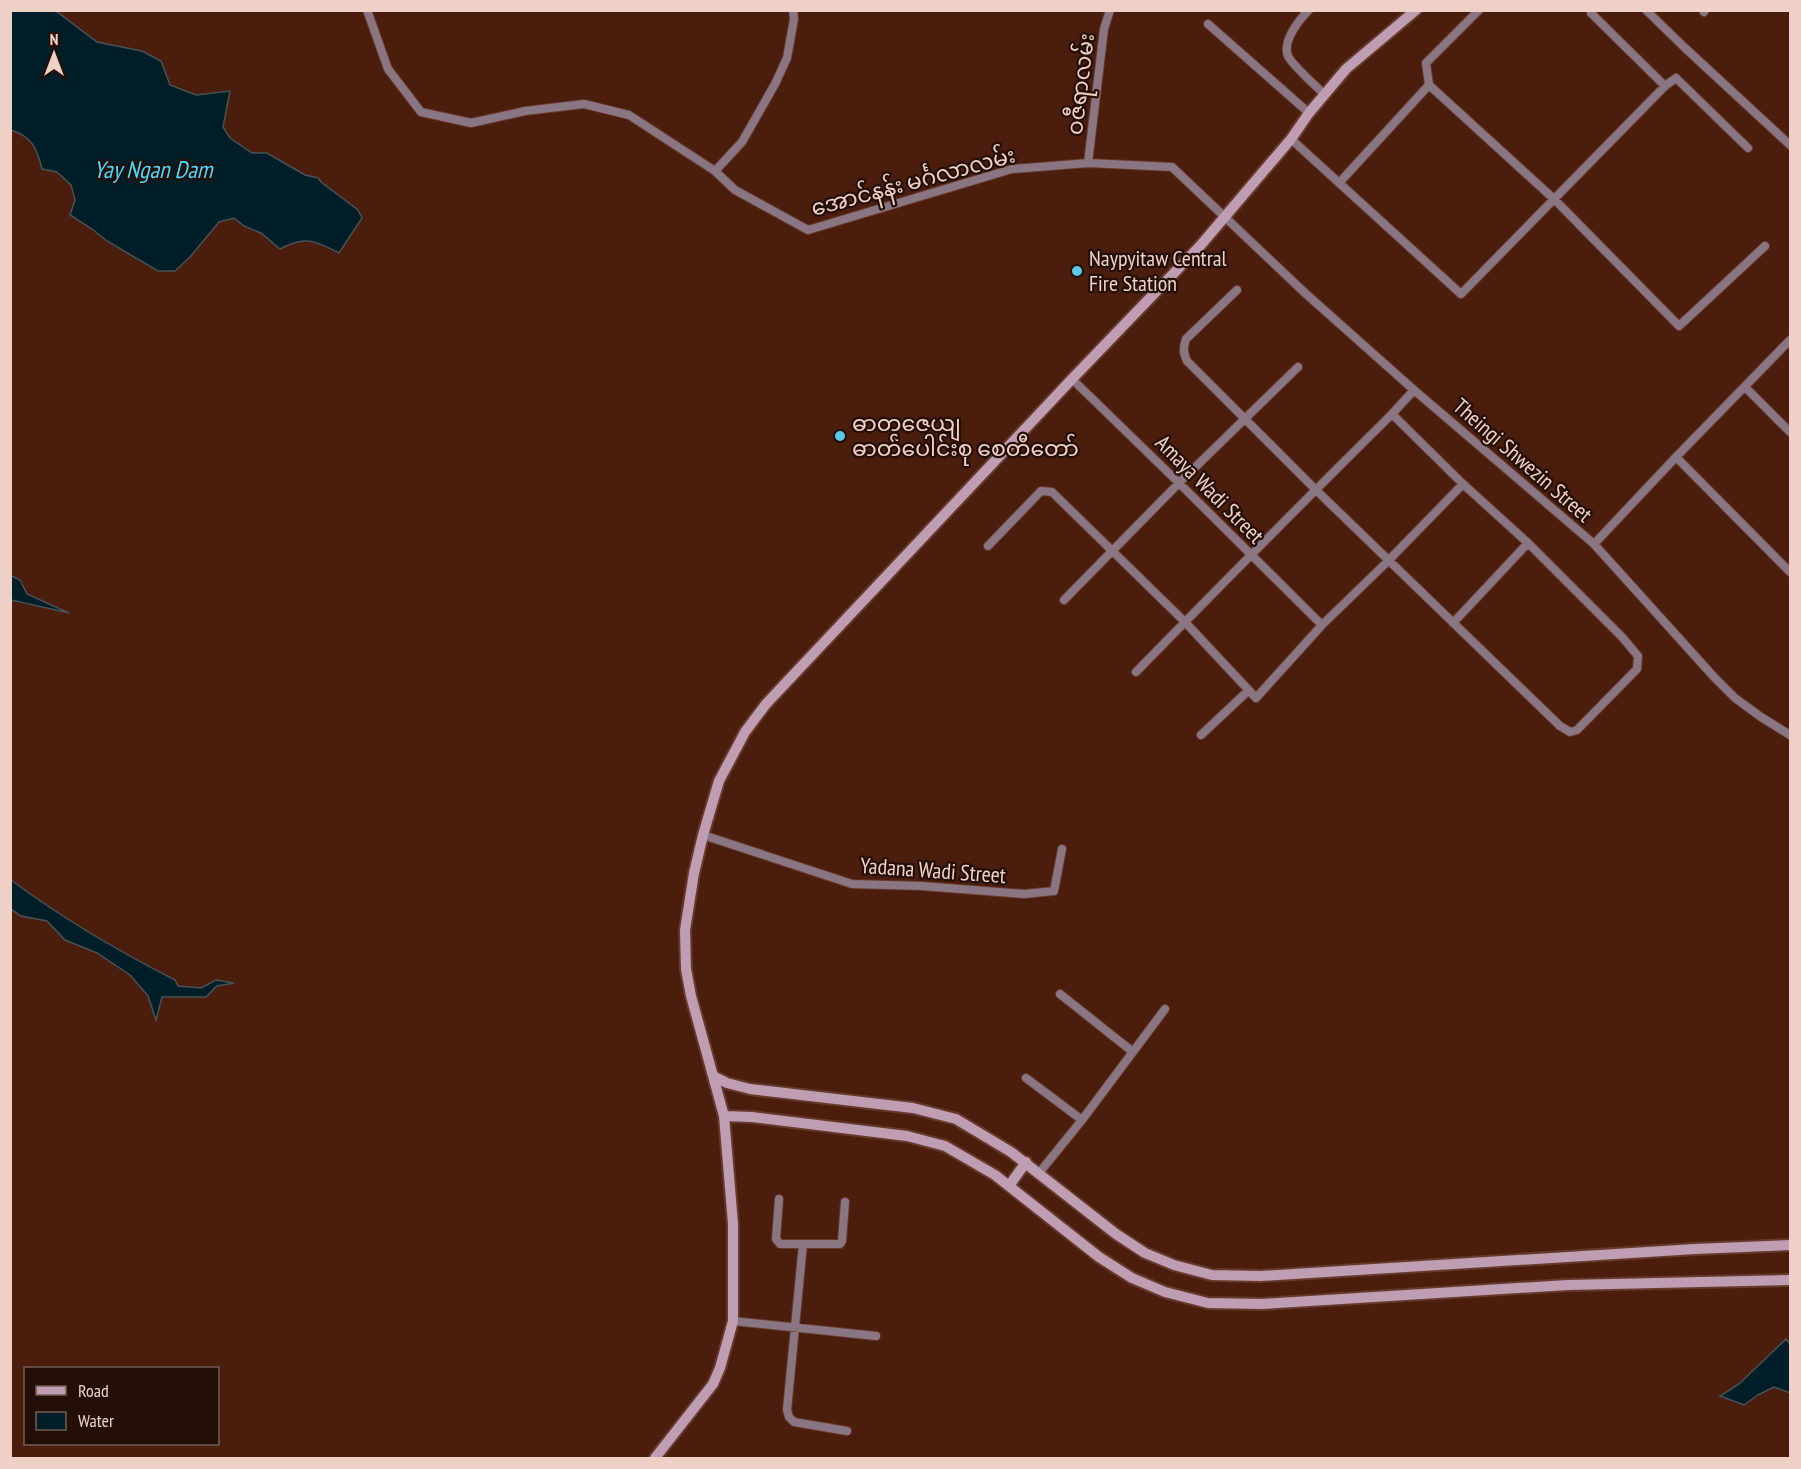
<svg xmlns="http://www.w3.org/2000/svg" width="1801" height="1469" font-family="'PT Sans Narrow','Noto Sans Myanmar',sans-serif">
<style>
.water{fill:#001e27;stroke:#475357;stroke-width:1.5}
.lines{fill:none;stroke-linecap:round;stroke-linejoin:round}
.street-casing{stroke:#653a2b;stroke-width:10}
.secondary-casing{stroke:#653a2b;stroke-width:14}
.street{stroke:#8a7583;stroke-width:8}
.secondary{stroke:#bf9db3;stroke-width:10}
.poi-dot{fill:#5bc8e7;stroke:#230f08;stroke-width:2}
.labels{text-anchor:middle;stroke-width:4.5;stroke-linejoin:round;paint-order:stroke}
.street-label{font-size:22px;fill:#eed0c6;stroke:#230f08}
.poi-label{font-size:22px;fill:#eed0c6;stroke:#230f08;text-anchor:start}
.water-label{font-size:24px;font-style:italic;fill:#4bd7fd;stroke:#230f08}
</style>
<rect width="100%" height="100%" fill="#4b1d0d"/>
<!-- water -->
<path class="water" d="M10,11H56L97,42L142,51L161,61L170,85L196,95L230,91L223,127L230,138L252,153H267L305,175L318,178L321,182L358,210L362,218L339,253C315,241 306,235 280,249L261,233L244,226L234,218L219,222L190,257L175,271H158L107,241L92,229L70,215L75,200L71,185L57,172L42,169C37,149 33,137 11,130Z
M10,575L20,580L27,594L69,613L11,600Z
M11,880C62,918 118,951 175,980L178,986L201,988L216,980L234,983L217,986L206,997H162L156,1020L148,996L130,975L97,953L65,940L47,921L21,916L11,909Z
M1786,1339L1790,1344V1393L1774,1387L1758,1395L1744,1405L1720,1396L1739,1384Z"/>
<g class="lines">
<defs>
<path id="street" d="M367,10L388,69L421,112L471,123L525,111L584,104L629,115L715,171L735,190L808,230L1012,169L1088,163L1172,167L1305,293L1414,390L1594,544L1714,677L1735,698L1761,717L1790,735
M1309,10C1299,20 1282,41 1288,56C1292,65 1316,86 1324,94
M1646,10L1684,47L1790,145
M1704,12L1705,10
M1591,13L1665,86
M1208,24L1309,113
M1429,85L1554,199L1679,326L1765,246
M1291,139L1461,294L1665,86L1676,78L1748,148
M1088,163L1104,29L1110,10
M715,171L742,142L775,84L787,58L794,19L793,10
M1339,183L1429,85L1426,63L1479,10
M1237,290L1186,339C1183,348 1183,352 1187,361L1316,490L1560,726L1570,732L1577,730L1637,669L1638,656L1622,637L1528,543L1463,484
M1072,379L1179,483L1322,625
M1745,387L1790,432
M1392,414L1414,390
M1676,457L1790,340
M1594,544L1676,457L1790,572
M988,546L1041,491L1052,492L1185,622L1256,698L1322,625L1388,561L1463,484L1392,414C1306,499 1221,585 1136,672
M1064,600L1179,483L1298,367
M1453,623L1528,543
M1201,735L1249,690
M703,835L852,884L922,886L1024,894L1054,891L1062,849
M1060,994L1133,1052
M1026,1078L1082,1120
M1039,1173L1082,1120L1165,1009
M779,1199L776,1239L780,1244H840L842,1241L845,1202
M803,1244L787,1410L789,1417L794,1422L847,1431
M733,1321L876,1336"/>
<path id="secondary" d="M713,1076L727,1083L750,1089L913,1108L956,1119L1011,1152L1116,1234L1145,1253L1174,1265L1212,1275L1261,1276L1695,1249L1790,1245
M724,1116L752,1117L907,1136L945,1146L995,1175L1099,1257L1132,1278L1165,1292L1208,1303L1262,1304L1568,1285L1790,1280
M1009,1186L1026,1162
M655,1458L713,1384L720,1368L733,1321V1224L724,1116L691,996L686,969L685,930L694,873L703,835L719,781L745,732L766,704L1072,379L1200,246L1291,139L1309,113L1346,69L1416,10"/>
</defs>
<!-- street casing -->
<use href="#street" class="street-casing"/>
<!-- secondary casing -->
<use href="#secondary" class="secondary-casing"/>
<!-- street -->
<use href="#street" class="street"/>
<!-- secondary -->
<use href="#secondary" class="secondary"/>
</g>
<!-- markers -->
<g class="poi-dot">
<circle cx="1077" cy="271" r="6"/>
<circle cx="840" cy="436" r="6"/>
</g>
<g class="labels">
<!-- street labels -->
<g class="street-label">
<text transform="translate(1080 84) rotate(-83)" y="8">ဝဇီရာလမ်း</text>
<text transform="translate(913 181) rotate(-15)" y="8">အောင်နန်း မင်္ဂလာလမ်း</text>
<text transform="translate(1523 460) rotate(41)" y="8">Theingi Shwezin Street</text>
<text transform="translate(1210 489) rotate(45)" y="8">Amaya Wadi Street</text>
<text transform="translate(933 870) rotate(4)" y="8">Yadana Wadi Street</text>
</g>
<!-- poi labels -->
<g class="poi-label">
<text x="1089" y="266">Naypyitaw Central<tspan x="1089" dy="25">Fire Station</tspan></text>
<text x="852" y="431">ဓာတုဇေယျ<tspan x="852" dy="25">ဓာတ်ပေါင်းစု စေတီတော်</tspan></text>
</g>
<!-- water labels -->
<g class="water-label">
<text x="153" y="178">Yay Ngan Dam</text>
</g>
</g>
<!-- border -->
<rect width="1801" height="1469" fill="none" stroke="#eed0c6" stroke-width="24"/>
<!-- legend -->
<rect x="24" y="1367" width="195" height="78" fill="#230f08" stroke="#745c54" stroke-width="1.5"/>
<rect x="36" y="1386" width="30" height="9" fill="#bf9db3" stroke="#745c54" stroke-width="1.5"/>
<text x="78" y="1397" font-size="18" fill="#eed0c6">Road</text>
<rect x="36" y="1412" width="30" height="18" fill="#001e27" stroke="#745c54" stroke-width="1.5"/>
<text x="78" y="1427" font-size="18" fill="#eed0c6">Water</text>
<!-- north arrow -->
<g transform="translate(54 54)" stroke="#230f08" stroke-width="4.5" paint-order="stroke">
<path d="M0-4.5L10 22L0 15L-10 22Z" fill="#eed0c6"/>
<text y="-9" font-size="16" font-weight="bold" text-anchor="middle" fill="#eed0c6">N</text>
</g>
</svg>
